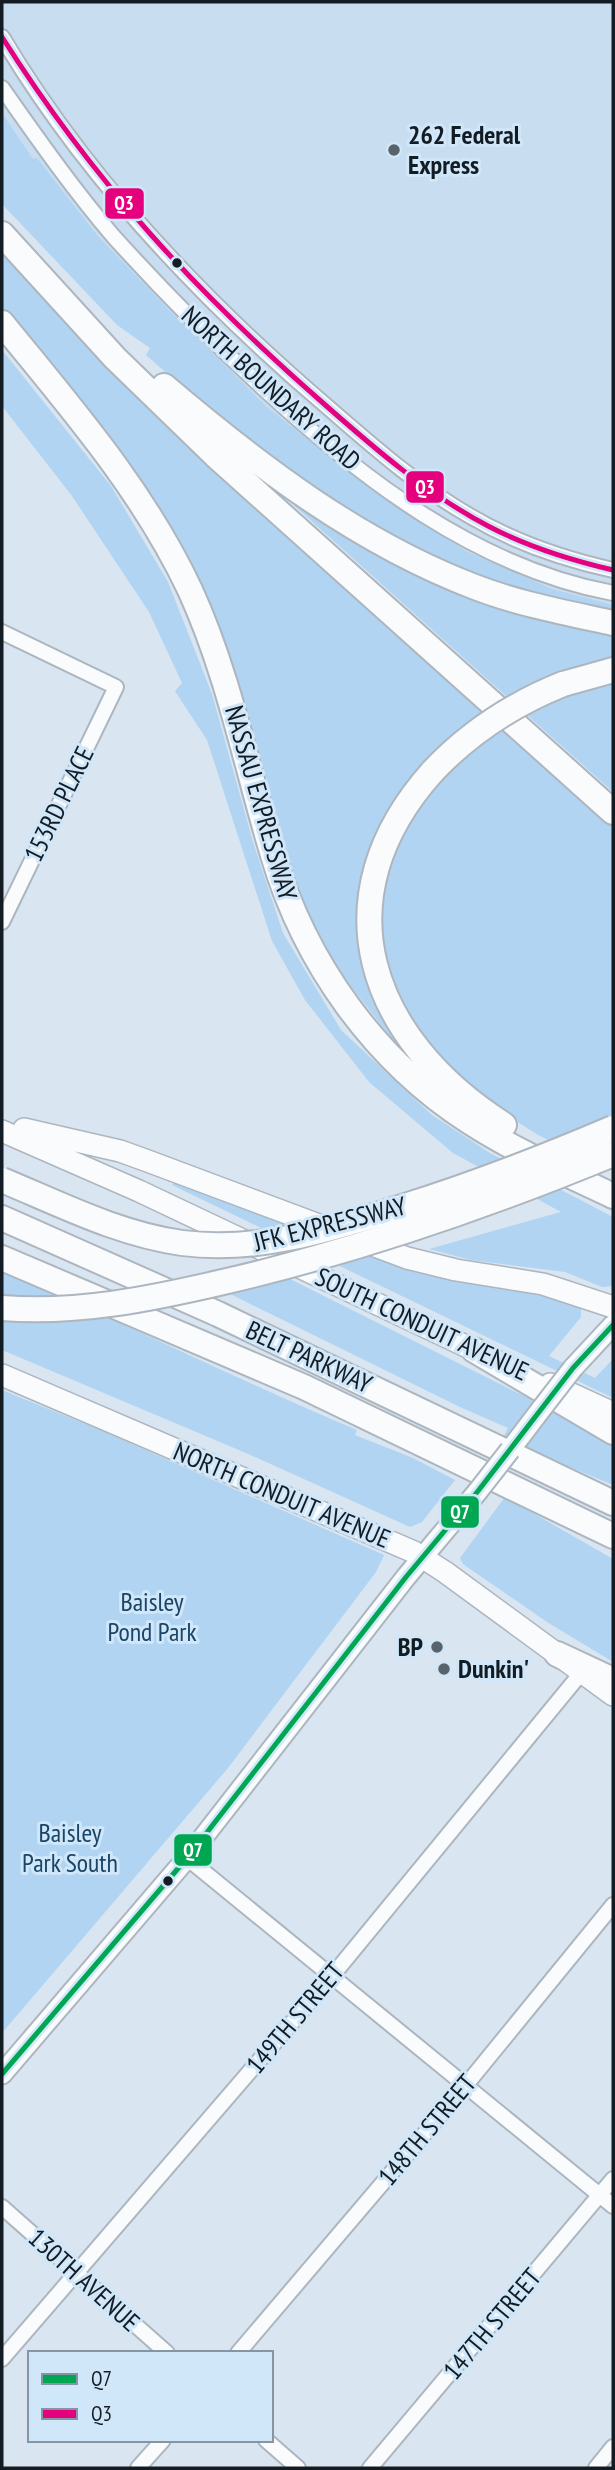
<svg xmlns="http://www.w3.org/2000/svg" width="615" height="2470" font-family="'PT Sans Narrow',sans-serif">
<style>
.built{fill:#c8ddef}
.green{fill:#b0d4f2}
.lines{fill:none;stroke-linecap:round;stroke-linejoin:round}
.minor-casing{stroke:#adb6bf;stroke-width:18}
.secondary-casing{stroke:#adb6bf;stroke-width:23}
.primary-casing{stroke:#adb6bf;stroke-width:24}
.motorway-casing{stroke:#adb6bf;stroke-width:28}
.minor{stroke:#f9fbfd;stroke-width:14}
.secondary{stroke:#f9fbfd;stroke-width:19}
.primary{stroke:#f9fbfd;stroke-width:21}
.motorway{stroke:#f9fbfd;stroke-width:24}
.secondary-bridge-casing{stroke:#adb6bf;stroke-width:23;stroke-linecap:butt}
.motorway-bridge-casing{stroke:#adb6bf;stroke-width:28;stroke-linecap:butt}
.secondary-bridge{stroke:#f9fbfd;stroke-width:19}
.motorway-bridge{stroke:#f9fbfd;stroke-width:24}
.bus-1-casing{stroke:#d0e6f9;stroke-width:10}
.bus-2-casing{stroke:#d0e6f9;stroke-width:10}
.bus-1{stroke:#00a651;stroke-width:5}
.bus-2{stroke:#e5007d;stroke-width:5}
.poi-dot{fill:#59626b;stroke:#d0e6f9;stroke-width:2.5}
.bus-dot{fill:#141c23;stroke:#d0e6f9;stroke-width:2.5}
.labels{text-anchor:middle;stroke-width:6;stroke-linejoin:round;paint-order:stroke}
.poi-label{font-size:26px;font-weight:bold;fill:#141c23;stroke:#d0e6f9;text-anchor:start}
.street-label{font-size:26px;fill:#141c23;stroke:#d0e6f9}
.park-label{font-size:26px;fill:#1a4567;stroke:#d0e6f9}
.line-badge{stroke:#d0e6f9;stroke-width:2.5}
.badge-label{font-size:19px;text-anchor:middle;font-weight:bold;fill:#fff}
</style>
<rect width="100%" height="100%" fill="#d9e5f0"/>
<!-- built -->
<path class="built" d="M2,2H613V609L430,552L2,173Z"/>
<!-- green -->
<path class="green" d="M2,113L33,159L37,158L97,235L169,310L268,408L360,480L412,517L468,552L552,589L613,605V613C559,599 502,587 451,565C410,547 373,523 335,499C268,456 205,408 146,355L150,348L117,325L2,204Z
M2,253L147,405L613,823V1171L538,1135L459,1084L412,1033L383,968L378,904L419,770L399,794L371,843L359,900L364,975L395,1043L326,954L298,898L226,646L153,498L82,404L2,308Z
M2,350L111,486L168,582L212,694L253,842L283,933L341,1030L432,1115L490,1153L613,1217V1286L602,1287L565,1272L471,1260L429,1249L561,1212L453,1153L369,1082L305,1000L272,941L207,740L175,691L182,683L149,612L72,496L2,406Z
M258,473L325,516L613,632V659L600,660L558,673L613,678V792Z
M176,1179L573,1302L581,1309V1317L549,1356L595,1378L613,1359V1398L172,1185Z
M2,1271C122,1321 237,1380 357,1430L355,1435L413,1458L455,1480L422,1522L410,1527L246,1453L2,1350Z
M288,1278L514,1391L613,1437V1485L517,1445L504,1436L508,1428L460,1407L226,1292Z
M2,1390L100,1430L384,1555L376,1572L228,1768L2,2033Z
M505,1497L613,1559V1662L547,1622L463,1564L460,1558Z"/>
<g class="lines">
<defs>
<path id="minor" d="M2,37C87,180 205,303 331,410C375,448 419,487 470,516C514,542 563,559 613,570
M2,88C37,138 73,189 113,236C160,288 210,339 262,387C361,478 477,568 613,593
M2,632L116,687L2,922
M187,1858L613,2206
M2,2207L167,2353
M238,2353L466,2085L613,1905
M2,2359L332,1976L582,1672
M266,2440L298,2468
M138,2468L163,2440
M370,2468L613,2179
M596,2468L613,2447"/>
<path id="secondary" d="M573,1368L613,1325
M510,1450L542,1408
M2,2074L187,1858L406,1577L478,1491"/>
<path id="primary" d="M24,1129L120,1151L145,1160L407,1258L456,1270L543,1284L613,1307
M2,1131L139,1191L489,1357
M2,1375L414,1552L445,1572L613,1695
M550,1384L613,1413"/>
<path id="motorway" d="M2,234L115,358L215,455L613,812
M2,323C71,408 143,490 190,590C229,675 246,766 273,855C305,963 375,1061 470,1122C515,1151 565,1173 613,1196
M164,386C257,465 359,543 475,587C519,604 567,613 613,623
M563,684L613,670
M433,771C318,899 369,1039 504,1125
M2,1218L218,1314L613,1503
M2,1258L304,1387L613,1536
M474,1350L613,1432
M557,1654L613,1680"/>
</defs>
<!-- minor casing -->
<use href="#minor" class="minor-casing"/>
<!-- secondary casing -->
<use href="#secondary" class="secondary-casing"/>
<!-- primary casing -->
<use href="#primary" class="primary-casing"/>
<!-- motorway casing -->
<use href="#motorway" class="motorway-casing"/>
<!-- minor -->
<use href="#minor" class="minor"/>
<!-- secondary -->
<use href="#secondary" class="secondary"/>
<!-- primary -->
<use href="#primary" class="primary"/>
<!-- motorway -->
<use href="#motorway" class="motorway"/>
<defs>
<path id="secondary-bridge" d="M542,1408L573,1368
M478,1491L510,1450"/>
<path id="motorway-bridge" d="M433,771C470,732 513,704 563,684
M2,1180C60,1204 118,1234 182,1243C259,1253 331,1229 405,1206C475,1184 545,1157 613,1128
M2,1308C77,1314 150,1299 223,1282C357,1251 487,1206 613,1154"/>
</defs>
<!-- secondary-bridge casing -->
<use href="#secondary-bridge" class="secondary-bridge-casing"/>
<!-- motorway-bridge casing -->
<use href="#motorway-bridge" class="motorway-bridge-casing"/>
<!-- secondary-bridge -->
<use href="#secondary-bridge" class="secondary-bridge"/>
<!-- motorway-bridge -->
<use href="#motorway-bridge" class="motorway-bridge"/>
<defs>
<path id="bus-1" d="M2,2074L187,1858L406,1577L478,1491L573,1368L613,1325"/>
<path id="bus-2" d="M2,37C93,181 195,291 323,403C374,448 427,494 488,526C528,547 570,560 613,570"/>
</defs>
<!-- bus-1 casing -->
<use href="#bus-1" class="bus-1-casing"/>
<!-- bus-2 casing -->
<use href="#bus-2" class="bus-2-casing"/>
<!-- bus-1 -->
<use href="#bus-1" class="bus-1"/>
<!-- bus-2 -->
<use href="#bus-2" class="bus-2"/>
</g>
<!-- markers -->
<g class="poi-dot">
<circle cx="394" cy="150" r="7"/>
<circle cx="437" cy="1647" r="7"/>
<circle cx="444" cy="1669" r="7"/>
</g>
<g class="bus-dot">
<circle cx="177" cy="263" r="6"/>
<circle cx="168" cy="1881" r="6"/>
</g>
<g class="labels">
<!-- poi labels -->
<g class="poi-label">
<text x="408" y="144">262 Federal<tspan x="408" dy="30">Express</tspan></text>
<text x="423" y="1656" text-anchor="end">BP</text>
<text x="458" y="1678">Dunkin'</text>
</g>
<!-- street labels -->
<g class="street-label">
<text transform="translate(271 388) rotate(42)" y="9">NORTH BOUNDARY ROAD</text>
<text transform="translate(261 803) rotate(74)" y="9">NASSAU EXPRESSWAY</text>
<text transform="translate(59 804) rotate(-64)" y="9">153RD PLACE</text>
<text transform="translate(330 1224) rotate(-14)" y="9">JFK EXPRESSWAY</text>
<text transform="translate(422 1324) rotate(25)" y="9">SOUTH CONDUIT AVENUE</text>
<text transform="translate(309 1357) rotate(25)" y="9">BELT PARKWAY</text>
<text transform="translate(282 1495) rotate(23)" y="9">NORTH CONDUIT AVENUE</text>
<text transform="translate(295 2018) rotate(-50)" y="9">149TH STREET</text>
<text transform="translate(427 2130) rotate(-50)" y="9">148TH STREET</text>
<text transform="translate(84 2280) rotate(42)" y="9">130TH AVENUE</text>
<text transform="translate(492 2324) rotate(-50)" y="9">147TH STREET</text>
</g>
<!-- park labels -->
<g class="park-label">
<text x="152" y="1611">Baisley<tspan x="152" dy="30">Pond Park</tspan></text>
<text x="70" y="1842">Baisley<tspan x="70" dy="30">Park South</tspan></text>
</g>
</g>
<g class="line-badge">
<rect x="104" y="187" width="41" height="33" rx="7" fill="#e5007d"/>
<rect x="405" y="470" width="40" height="34" rx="7" fill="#e5007d"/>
<rect x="440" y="1495" width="40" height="34" rx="7" fill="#00a651"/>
<rect x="173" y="1833" width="40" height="34" rx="7" fill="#00a651"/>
</g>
<g class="badge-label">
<text x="124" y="210">Q3</text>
<text x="425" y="494">Q3</text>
<text x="460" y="1519">Q7</text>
<text x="193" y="1857">Q7</text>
</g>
<!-- border -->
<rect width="615" height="2470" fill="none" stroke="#141c23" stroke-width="7"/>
<!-- legend -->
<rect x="28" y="2351" width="245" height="91" fill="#d0e6f9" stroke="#8595a3" stroke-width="2"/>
<rect x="42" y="2374" width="35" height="10" fill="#00a651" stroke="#8595a3" stroke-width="2"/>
<text x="91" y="2386" font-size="21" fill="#141c23">Q7</text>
<rect x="42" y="2409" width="35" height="10" fill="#e5007d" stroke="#8595a3" stroke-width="2"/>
<text x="91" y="2421" font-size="21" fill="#141c23">Q3</text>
</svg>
